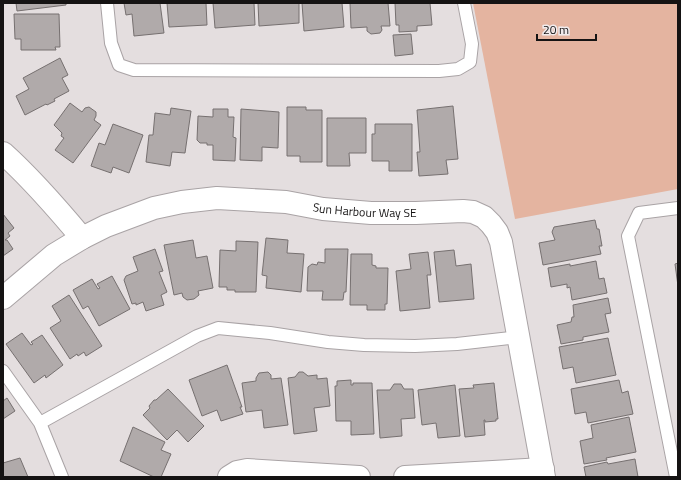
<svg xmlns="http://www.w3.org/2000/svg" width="681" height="480" font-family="'Titillium Web',sans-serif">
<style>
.green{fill:#e4b4a0}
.building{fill:#b0aaaa;stroke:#767070}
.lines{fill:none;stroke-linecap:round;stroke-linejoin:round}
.service-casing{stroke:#a9a3a5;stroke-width:14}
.minor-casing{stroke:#a9a3a5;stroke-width:24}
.service{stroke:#fff;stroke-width:12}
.minor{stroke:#fff;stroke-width:22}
.labels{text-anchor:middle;stroke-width:3.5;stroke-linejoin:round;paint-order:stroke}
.street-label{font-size:12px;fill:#151313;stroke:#f1ebec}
</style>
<rect width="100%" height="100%" fill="#e4dedf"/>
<!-- green -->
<path class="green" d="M473,3H678V189L515,219Z"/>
<!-- building -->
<path class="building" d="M16,3H66V5L17,11Z
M124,3H160L164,33L134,36L132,14L126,15Z
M167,3H206L207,25L169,27Z
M213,3H254L255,25L215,28Z
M258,3H299V23L259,26Z
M302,3H342L344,27L304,31Z
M350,3H388L390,26H381L382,30L380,33L371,34L367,31V27L351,28Z
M395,3H430L432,25L417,26V31L399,32V25H396Z
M14,14H59L60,47H55L56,50H21V39H15Z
M411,34L413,54L395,56L393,35Z
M60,58L68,75L62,78L69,91L54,99L55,101L47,105L46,104L25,115L16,96L29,89L23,78Z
M70,103L82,112L85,108L89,107L96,112V116L94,120L101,125L73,163L55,150L64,138L61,136L62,133L54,125Z
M453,106L458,159L446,160L448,174L419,176L417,152H420L417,110Z
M287,107H306V110H322V162H300V156H287Z
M171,108L191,111L185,153L172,152L170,166L146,162L149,135H153L155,113L170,115Z
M213,109H228V117H234L233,137L236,138L235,161L213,160V145H207V143H200L197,140L198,116L213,117Z
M241,109L279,112L278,148L262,147V161L240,160Z
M327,118H366V153H349L350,166H327Z
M113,124L143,135L129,173L113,167L111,173L91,166L99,143L105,145Z
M375,124H412V171H389V161H372V134H375Z
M3,214L14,228L8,233L10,236L5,240H7L13,249L3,256Z
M595,220L597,229H599L602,246H599L601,254L543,265L539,243L555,240L552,232L554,227Z
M266,238L288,240L287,253L304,254L301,292L266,288L267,276L262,275Z
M193,240L196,258L207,256L213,288L198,291L199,295L194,299L187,300L183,297L182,293L174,295L164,245Z
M236,241L258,242L256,292H235V290H227V287H219L220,250L236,251Z
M155,249L163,271L159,272L167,292L161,295L164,305L146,311L143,302L136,305V303L132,304L124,280L126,276L138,271L133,257Z
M325,249H348L346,292H344L343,300H322L323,291H307L308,267L312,264L317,265L318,262L325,263Z
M454,250L456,266L471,264L474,299L439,302L434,252Z
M428,252L431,275H427L430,308L400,311L396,271L411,269L409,254Z
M351,254H372V265L376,266V268H388L387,304H385V310H367V305H350Z
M596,261L599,279L604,278L607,293L572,300L570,287L567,288V284L551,287L548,268L570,264V266Z
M678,263V286L675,264Z
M112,276L130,309L99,326L88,306L83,309L73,290L92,279L98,289L100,288L97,284Z
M69,295L102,346L86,356L84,352L78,356L77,354L70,359L50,328L61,321L52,306Z
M608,298L611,313L605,314L609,332L583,337V340L561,344L557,325L571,322L572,317H574L573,305Z
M22,333L31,345L33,344L31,342L42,335L63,365L46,378L45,375L34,383L6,344Z
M608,338L616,375L576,383L573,367L563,369L559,347Z
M227,365L242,407H240L243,414L221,421L217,410L202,416L189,380Z
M268,372L271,375V379L281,378L288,425L264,428L262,410L246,412L242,383L256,381V378L259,373Z
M299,372H303L308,376L317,375V379L327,378L330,406L314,408L317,431L294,434L288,378L295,377Z
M351,380V385H353V383H372L374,434L351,435V421H336L335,386H337V381Z
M619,380L622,393L628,391L633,414L588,423L586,412L575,414L571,389Z
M494,383L498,419H496V421L485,422V420H484L485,435L465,437L459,389L474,388L473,385Z
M394,384H401L404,389H413L415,418L401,419L402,436L380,438L377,390H390Z
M455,385L460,436L438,438L436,423L422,425L418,390Z
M168,389L204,426L188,442L177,430L167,440L143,415L150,408L149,406L154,400H156Z
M7,398L15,411L3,419V401Z
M629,417L636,452L606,458L607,460L584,464L580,441L593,438L591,425Z
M133,427L165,442L161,450L171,454L161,477H154L120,461Z
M20,458L28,477H3V463Z
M635,459L638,477H586L584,467L607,462L608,464Z"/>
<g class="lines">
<defs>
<path id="service" d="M107,3L111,43L119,65L134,70L439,71L458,69L470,62L472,44L464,3
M3,371L40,423L62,477
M40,423L197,336L218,328L270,333L328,342L364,345L415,346L457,344L519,337
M676,477L628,236L639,213L678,208"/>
<g id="minor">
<path d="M3,153C32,179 57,208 82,238"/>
<path id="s1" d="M3,298L54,255L82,238L106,226L154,208L182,202L217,198L286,202L323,209L371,213H416L463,211L473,212L484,217L491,224L497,232L501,242L544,477"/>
<path d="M229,477L237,472L247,470L359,477"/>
<path d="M405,477L543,469"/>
</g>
</defs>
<!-- service casing -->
<use href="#service" class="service-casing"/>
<!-- minor casing -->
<use href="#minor" class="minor-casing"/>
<!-- service -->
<use href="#service" class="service"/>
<!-- minor -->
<use href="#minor" class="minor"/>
</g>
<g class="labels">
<!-- street labels -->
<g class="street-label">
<text dy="4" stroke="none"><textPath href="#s1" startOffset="390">Sun Harbour Way SE</textPath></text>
</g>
</g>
<!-- border -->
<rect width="681" height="480" fill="none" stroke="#151313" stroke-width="8"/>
<!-- scale -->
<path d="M537 34v6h59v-6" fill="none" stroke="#151313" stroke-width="2"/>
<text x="543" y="34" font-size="12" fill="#151313" stroke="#f1ebec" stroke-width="3" paint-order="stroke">20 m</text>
</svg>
